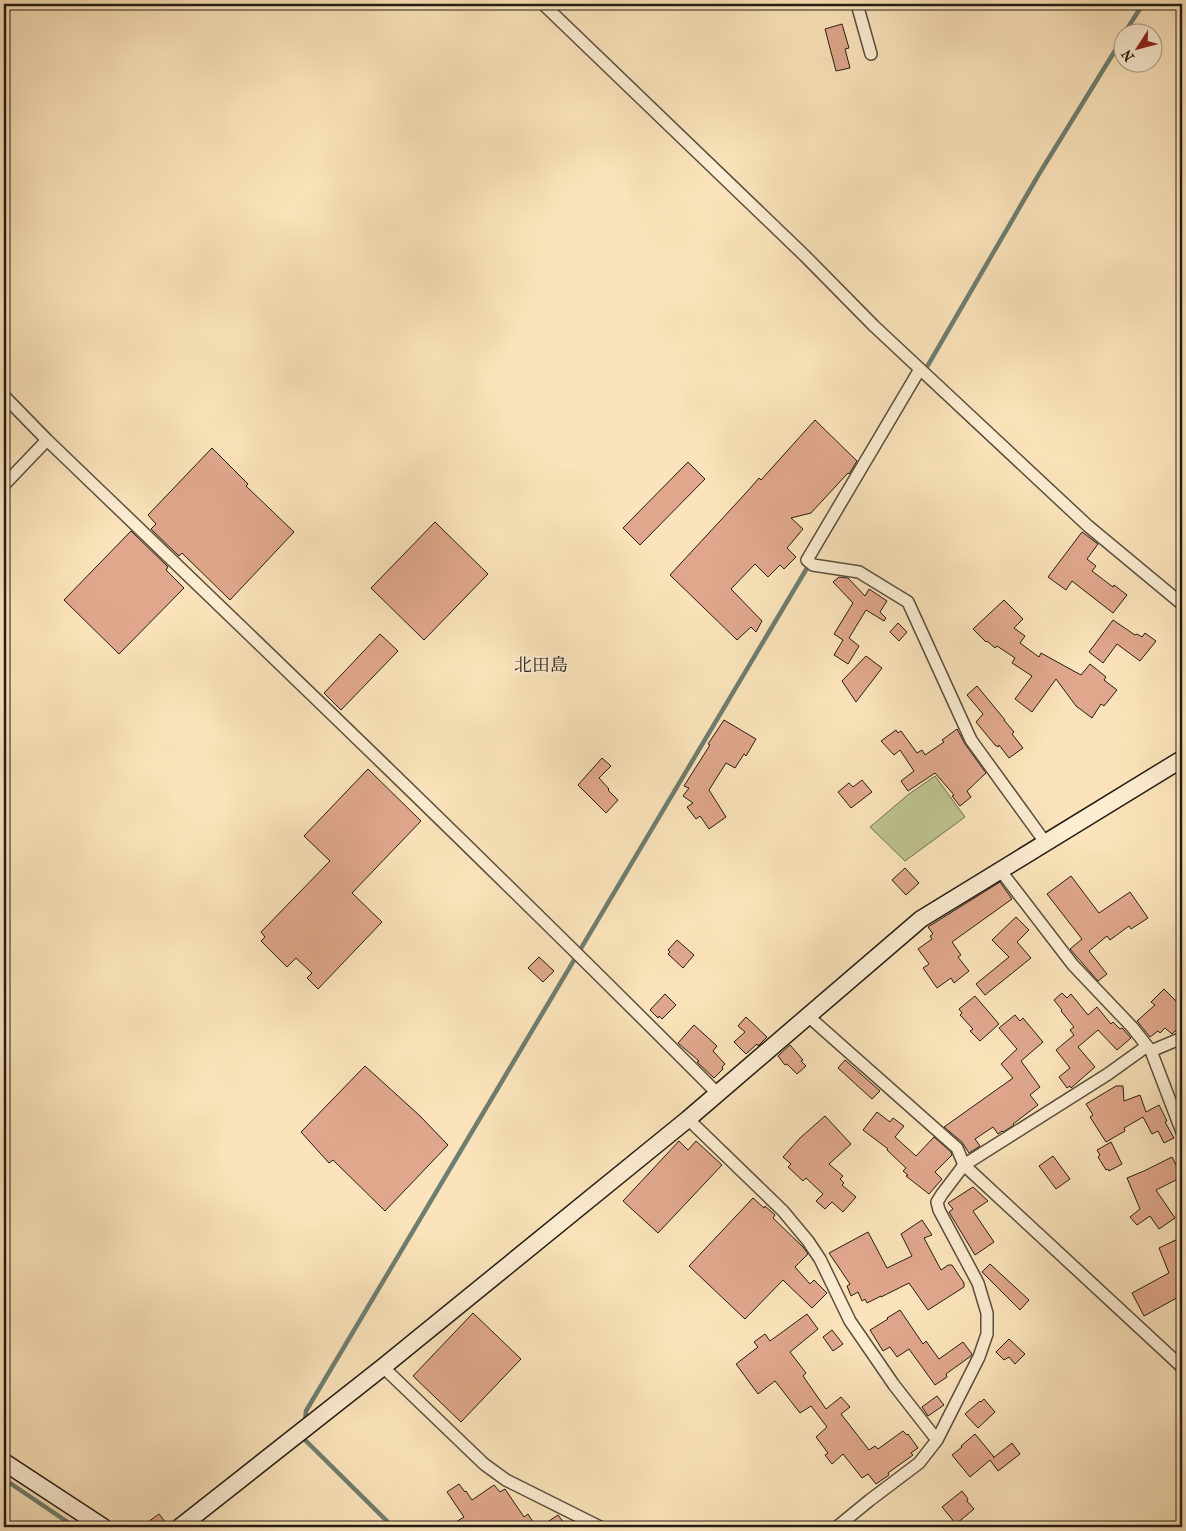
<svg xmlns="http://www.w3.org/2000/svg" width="1186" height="1531" font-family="'IM FELL French Canon','Noto Serif JP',serif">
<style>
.green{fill:#bec490;stroke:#727052}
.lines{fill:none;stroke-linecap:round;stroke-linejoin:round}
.stream{stroke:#6e7e70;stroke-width:4.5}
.building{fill:#e0a78c;stroke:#251d13}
.street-casing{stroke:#5a4f3d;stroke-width:14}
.secondary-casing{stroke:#251d13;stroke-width:19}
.street{stroke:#fcedd3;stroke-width:11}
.secondary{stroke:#fcedd3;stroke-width:16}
.labels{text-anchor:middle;stroke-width:4;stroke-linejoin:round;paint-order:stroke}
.quarter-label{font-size:18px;fill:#251d13;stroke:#fcedd3}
</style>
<rect width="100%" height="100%" fill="#fbe4bb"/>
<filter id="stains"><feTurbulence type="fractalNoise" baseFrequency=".004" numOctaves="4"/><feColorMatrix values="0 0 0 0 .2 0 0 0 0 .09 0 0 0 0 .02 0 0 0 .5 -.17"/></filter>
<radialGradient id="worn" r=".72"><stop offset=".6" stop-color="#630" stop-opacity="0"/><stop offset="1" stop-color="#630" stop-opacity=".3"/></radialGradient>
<!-- green -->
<path class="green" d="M935,776L965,817L905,861L870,827L909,794Z"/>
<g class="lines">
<!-- stream -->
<path class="stream" d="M1125,32L1143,4
M924,372L1039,174L1124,36
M305,1422L306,1411L810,563
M305,1435L304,1439L393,1527
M4,1479L75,1527"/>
</g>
<!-- building -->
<path class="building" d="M842,24L849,48L845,49L850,68L836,71L825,29Z
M815,420L857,461L849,474L848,473L811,513L791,518L803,529L787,548L796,557L784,569L780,565L768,577L755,564L731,589L762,621L756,632L751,627L737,640L670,575L745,494L759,478L761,480Z
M212,448L248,484L246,486L294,532L230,600L182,553L179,556L151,529L156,524L148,515Z
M688,462L705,479L640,545L623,528Z
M435,522L488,574L424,640L371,588Z
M131,531L168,567L166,570L184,588L119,654L64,600Z
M1082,532L1098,544L1087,559L1096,566L1092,571L1113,587L1114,585L1127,595L1113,613L1072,581L1066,590L1048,577Z
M839,577L848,578L865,596L869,589L887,601L880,612L886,618L884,621L866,610L849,638L859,646L848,664L834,655L843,640L834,634L853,603L833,582Z
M1004,600L1023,619L1014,628L1025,636L1020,643L1039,657L1041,653L1081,675L1090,664L1106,677L1104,680L1117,690L1104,706L1101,704L1092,718L1076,706L1056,679L1032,712L1015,699L1032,676L1012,663L1015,658L997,646L995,648L987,641L986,642L973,629Z
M1113,620L1135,635L1137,634L1142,637L1145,633L1156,641L1140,661L1117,644L1103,663L1089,652Z
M898,623L907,632L899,641L890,632Z
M380,634L398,651L341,710L324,693Z
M866,656L882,668L856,702L842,681Z
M977,686L1005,720H1004L1014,732L1012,734L1023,748L1009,758L999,745L998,747L995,745L976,722L983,714L967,695Z
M724,720L756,739L746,756L744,754L735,768L726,763L709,790L726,817L709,829L700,816L696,819L687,807L693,803L683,796L689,788L684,786L710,745L708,744Z
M957,729L965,744L986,773L967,791L971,797L960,806L952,796L954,795L935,773L908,791L901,781L914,771L900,750L894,755L881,741L896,730L898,733L901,731L917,753L922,750L925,755L944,742L942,740Z
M602,758L611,766L599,778L609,789L608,790L618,800L606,813L578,785Z
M368,769L421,821L352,893L382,922L318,989L307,978L312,973L296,958L287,967L261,941L265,937L261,932L330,861L304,836Z
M862,780L872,792L851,808L838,792L849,783L853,787Z
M905,868L919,883L906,895L892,880Z
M1071,876L1099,913L1130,892L1148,918L1131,929L1129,926L1110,940L1107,936L1089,951L1107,974L1098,981L1070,949L1082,939L1047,894Z
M1000,882L1012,899L952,942L961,955L958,957L969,971L954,983L951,978L937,988L923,968L929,964L918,949L932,939L930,936L933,934L928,927Z
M1016,917L1029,930L1017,942L1031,958L985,995L976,984L1009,957L992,940Z
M677,940L694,955L683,968L668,954L670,952L668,950Z
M539,957L554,971L543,982L528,968Z
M1164,989L1177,1002L1182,997V1024L1172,1034L1165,1028L1160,1033L1158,1031L1150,1037L1137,1021L1155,1005L1151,1002Z
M1062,993L1067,998L1071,994L1088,1015L1097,1007L1111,1024L1113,1022L1120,1029L1122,1028L1131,1038L1117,1050L1098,1030L1078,1047L1095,1067L1071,1088L1070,1086L1067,1088L1059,1077L1070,1068L1056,1050L1074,1035L1070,1030L1074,1027L1061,1011L1062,1010L1054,1000Z
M665,994L676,1005L662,1019L659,1016L658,1018L650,1010Z
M975,996L999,1024L980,1041L970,1031L973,1029L960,1015L962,1013L959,1009Z
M1015,1015L1020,1021L1023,1018L1043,1042L1021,1061L1040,1087L1030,1095L1038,1105L1013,1124L1014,1125L1003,1132L1002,1131L998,1134L993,1127L975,1139L980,1146L969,1153L962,1142L944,1127L1013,1078L1001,1064L1017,1049L999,1028Z
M746,1017L767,1037L758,1046L757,1044L746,1054L734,1042L745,1032L738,1026Z
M694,1025L717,1046L713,1051L725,1064L722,1067L723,1069L714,1078L697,1062L699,1061L678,1043Z
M790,1045L803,1060L801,1061L806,1066L797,1074L787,1064L785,1065L778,1056Z
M845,1060L880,1091L872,1099L838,1068Z
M365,1066L419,1115L448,1145L385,1211L333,1160L329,1163L301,1132Z
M1116,1086H1123L1124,1101L1140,1095L1146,1112L1159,1105L1167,1121L1165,1122L1174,1138L1164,1143L1158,1131L1152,1134L1143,1117L1124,1128L1125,1131L1106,1142L1090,1117L1093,1115L1086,1104Z
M877,1112L890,1122L893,1118L904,1126L895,1137L916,1156L934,1137L951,1152L952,1155L935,1172L942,1179L929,1194L906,1176L908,1175L903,1171L906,1168L887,1150L888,1149L863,1130Z
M825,1116L851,1144L829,1164L843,1176L840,1179L844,1183L842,1185L856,1197L843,1212L832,1202L825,1209L816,1201L823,1194L806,1178L803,1181L788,1167L791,1164L783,1157L800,1138Z
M679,1141L688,1150L696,1141L722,1165L658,1233L623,1201Z
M1111,1142L1122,1164L1109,1171L1108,1169L1106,1170L1098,1157L1100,1155L1097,1150Z
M1053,1156L1070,1179L1056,1189L1039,1166Z
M1172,1157L1182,1177L1156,1190L1175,1218L1159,1229L1150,1216L1137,1225L1130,1217L1140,1209L1127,1178L1144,1171Z
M973,1187L988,1201L973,1211L994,1242L975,1255L949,1212L953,1209L948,1203Z
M753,1198L764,1208L765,1206L775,1215L773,1218L803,1247L808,1254L795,1267L810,1284L814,1280L827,1293L812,1308L783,1280L745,1319L689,1266Z
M922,1220L932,1235L924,1238L941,1270L948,1265H952L964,1283V1287L928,1310L909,1283L881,1297V1296L867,1303L865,1299L862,1301L858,1292L851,1296L847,1286L850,1284L829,1253L868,1232L887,1268L912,1256L901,1234Z
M1182,1237V1295L1144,1316L1132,1293L1169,1273L1159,1248Z
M990,1264L1029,1300L1020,1310L982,1272Z
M900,1310L923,1344L926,1341L939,1359L963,1342L972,1354L971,1356L946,1374L947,1377L935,1385L909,1349L897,1357L890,1347L883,1351L870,1330L888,1319L887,1318Z
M473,1313L521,1359L461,1422L413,1376Z
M807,1314L818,1329L790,1352L806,1373L803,1376L826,1409L841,1397L850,1407L841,1414L869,1450L875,1446L878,1449L903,1431L907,1435L908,1434L918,1448L911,1453L913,1455L888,1473L889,1475L876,1484L868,1474L862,1478L843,1454L832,1464L825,1455L828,1453L816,1437L827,1427L811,1406L800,1413L775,1381L758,1394L736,1364L758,1347L754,1342L765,1334L770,1341Z
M832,1330L843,1344L833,1351L823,1337Z
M1009,1339L1025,1354L1015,1364L1009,1357L1004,1360L996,1352Z
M937,1396L944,1405L928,1416L922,1407Z
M984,1399L995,1412L978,1428L965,1414L980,1401L981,1402Z
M975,1434L994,1457L993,1458L1012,1443L1020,1454L998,1471L990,1460L970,1477L952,1455L962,1447L961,1446Z
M459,1484L465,1492L466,1491L472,1500L494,1485L500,1492L505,1489L524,1517L528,1514L536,1527H448L464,1517L447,1492Z
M962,1491L968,1499L967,1501L974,1509L956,1524L942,1507Z
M159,1514L169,1527H141Z
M558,1515L567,1527H540Z"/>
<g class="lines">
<defs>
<path id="street" d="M543,4L805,256L874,326L1088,526L1182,604
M857,4L871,54
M920,369L807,560L813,565L859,572L908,602L971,740L1045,842
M4,396L47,440C272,656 497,872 717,1093
M4,485L47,440
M1000,870L1073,965L1132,1027L1151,1051L1182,1132
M808,1016L957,1148L964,1165L1182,1367
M1151,1051L1182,1038
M688,1119L783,1211L808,1241L820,1259L850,1321L894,1385L937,1440
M383,1367L484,1464L506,1480L600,1527
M837,1527L870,1500L919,1463L937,1440L979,1357L987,1334V1313L978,1283L939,1210L937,1202L942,1194L964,1165L1108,1074L1147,1046"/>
<path id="secondary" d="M4,1462L103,1527
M180,1527L383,1367L688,1119L921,919L1182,759"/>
</defs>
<!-- street casing -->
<use href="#street" class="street-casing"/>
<!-- secondary casing -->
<use href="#secondary" class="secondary-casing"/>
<!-- street -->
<use href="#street" class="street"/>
<!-- secondary -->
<use href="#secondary" class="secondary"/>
</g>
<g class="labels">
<!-- quarter labels -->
<g class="quarter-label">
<text x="541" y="671">北田島</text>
</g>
</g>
<!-- margin -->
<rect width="1186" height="1531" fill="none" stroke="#fbe4bb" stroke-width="20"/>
<rect x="5" y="5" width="1176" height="1521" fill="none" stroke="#251d13" stroke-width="2.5"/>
<rect x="10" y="10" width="1166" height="1511" fill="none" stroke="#251d13"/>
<!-- north arrow -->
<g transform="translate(1138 48) rotate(234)"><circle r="24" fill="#fcedd3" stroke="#a69a86"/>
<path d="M0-4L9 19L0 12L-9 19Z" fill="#8f2418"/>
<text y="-8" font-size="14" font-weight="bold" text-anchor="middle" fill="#251d13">N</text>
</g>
<rect width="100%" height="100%" filter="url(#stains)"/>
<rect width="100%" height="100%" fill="url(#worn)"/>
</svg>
